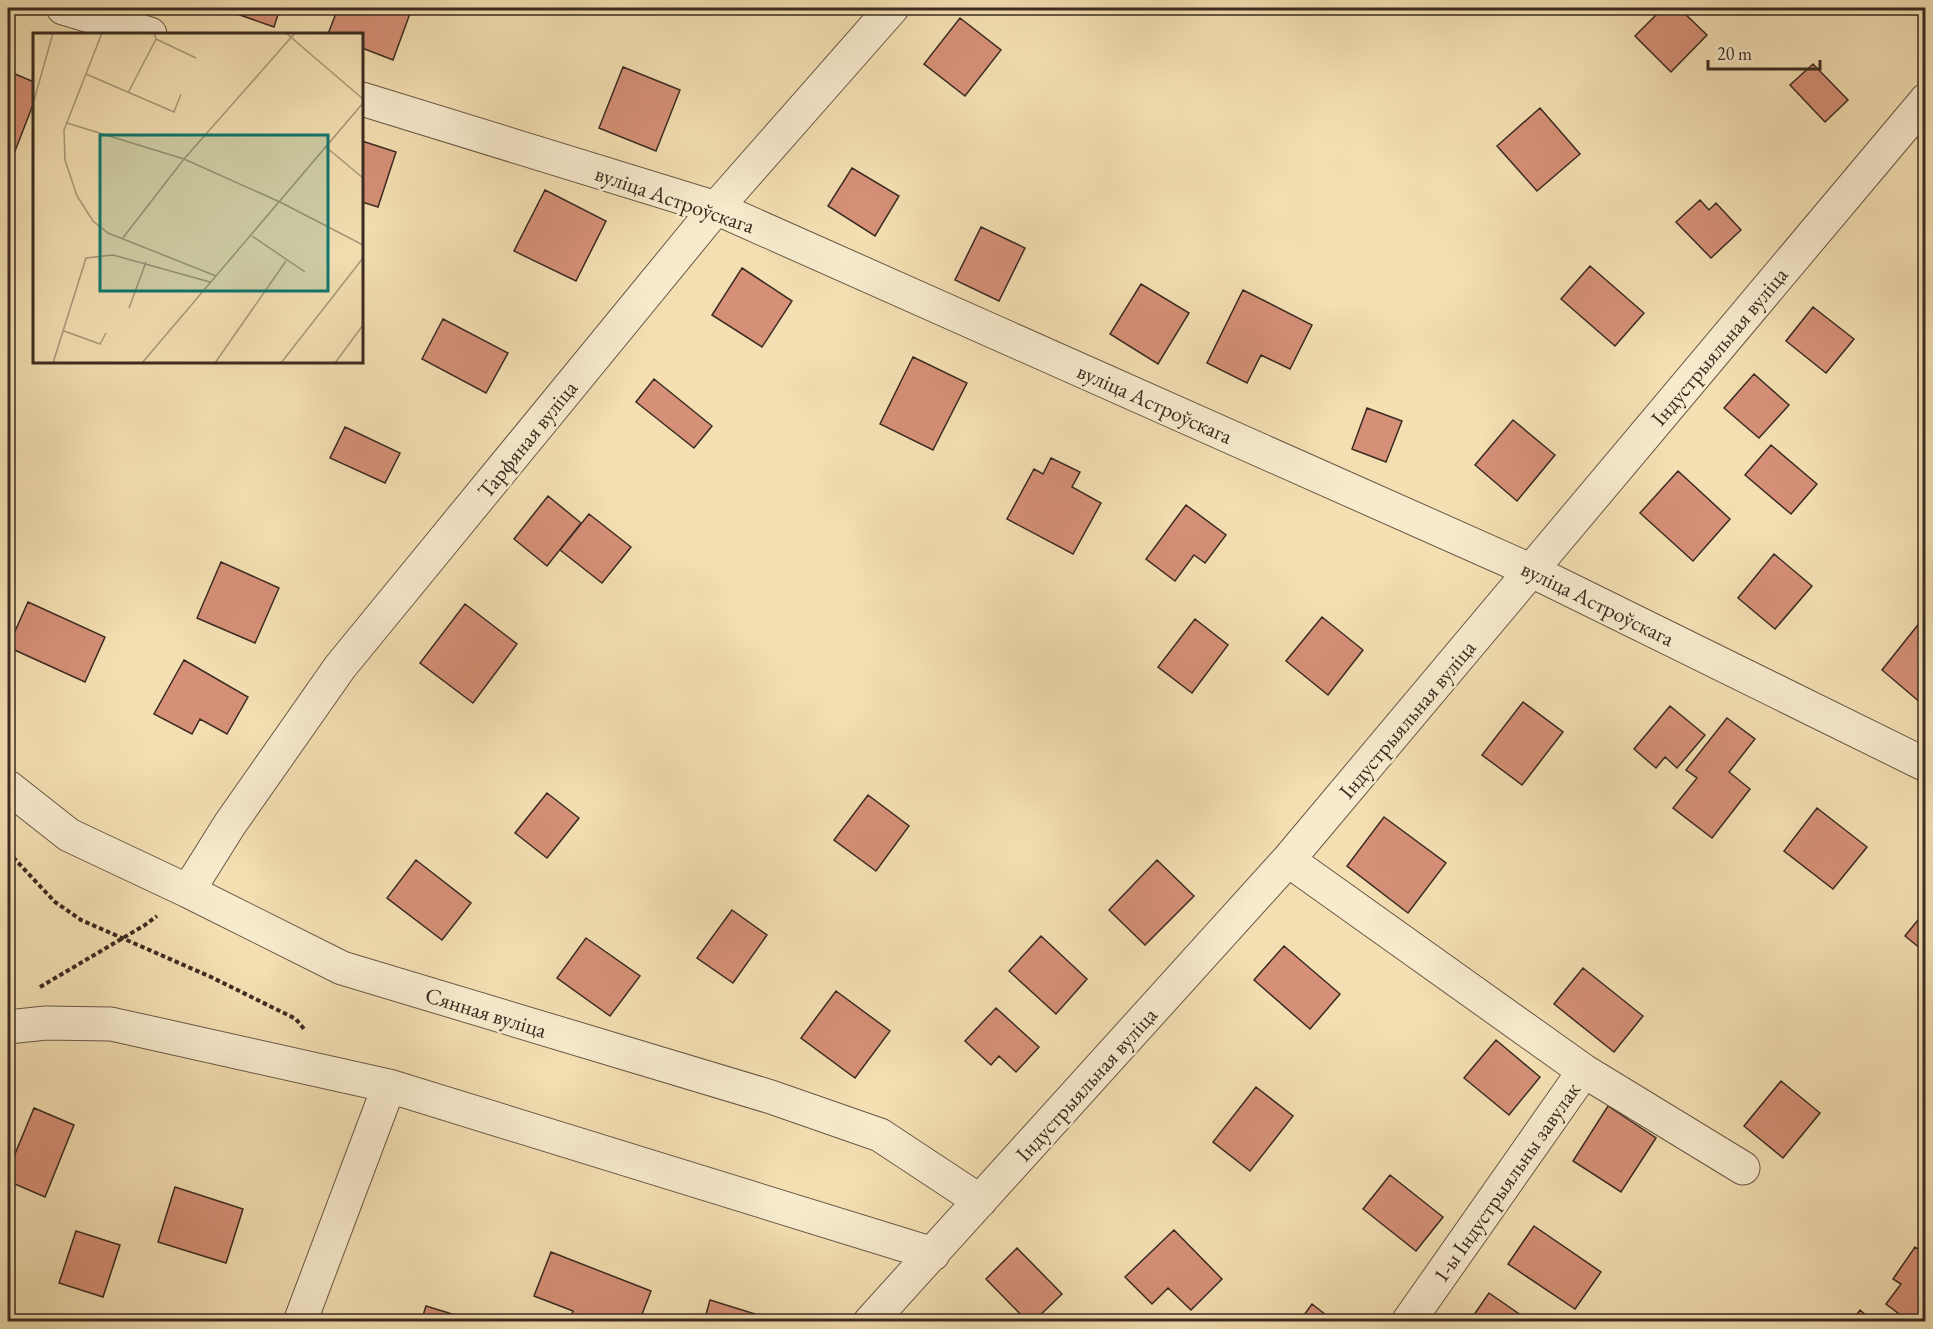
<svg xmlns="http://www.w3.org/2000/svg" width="1933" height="1329" font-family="'EB Garamond',serif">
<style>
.building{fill:#d59077;stroke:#3b2b21;stroke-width:1.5}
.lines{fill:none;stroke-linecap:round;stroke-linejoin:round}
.minor-casing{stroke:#695845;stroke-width:35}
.path{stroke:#3b2b21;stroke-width:4;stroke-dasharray:4.5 3;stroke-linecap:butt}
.minor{stroke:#f7eacd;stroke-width:33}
.labels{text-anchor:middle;stroke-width:5;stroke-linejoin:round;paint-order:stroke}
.street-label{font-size:22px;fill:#3b2b21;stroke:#f7eacd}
.inset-road{fill:none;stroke:#a99778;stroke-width:1.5}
.view{fill:#0f766e;fill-opacity:0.15;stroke:#0f766e;stroke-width:3}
.inset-edge{fill:none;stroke:#3b2b21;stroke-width:3}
</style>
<rect width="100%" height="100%" fill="#f3dfb2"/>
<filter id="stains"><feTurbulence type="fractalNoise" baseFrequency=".00333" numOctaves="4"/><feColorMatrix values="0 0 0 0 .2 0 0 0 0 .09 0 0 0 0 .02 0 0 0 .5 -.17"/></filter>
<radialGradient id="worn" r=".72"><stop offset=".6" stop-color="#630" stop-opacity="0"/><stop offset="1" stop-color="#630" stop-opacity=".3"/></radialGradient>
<!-- building -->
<path class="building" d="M220,8H280L274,27Z
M338,8H412L393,60L362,48V34H328Z
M1663,8H1679L1707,35L1671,72L1635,36Z
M960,18L1001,50L965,96L924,64Z
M1813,64L1848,100L1825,122L1790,85Z
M623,67L680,90L656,151L599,128Z
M8,71L34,82V102L15,151L8,148Z
M1540,108L1580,154L1537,191L1497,146Z
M362,141L396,152L378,207L362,202Z
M852,168L899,196L875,236L828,206Z
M545,190L606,221L576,281L514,251Z
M1700,200L1709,210L1716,203L1741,230L1711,258L1676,222Z
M981,227L1025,248L999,301L955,280Z
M1590,266L1644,313L1615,346L1561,299Z
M742,268L792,301L762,347L712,315Z
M1141,284L1189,313L1158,364L1110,334Z
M1243,290L1312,325L1290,369L1261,355L1247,383L1207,363Z
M1813,307L1854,339L1826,373L1786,341Z
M443,319L508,353L486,393L422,359Z
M913,357L967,383L933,450L880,424Z
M1754,374L1789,405L1759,438L1724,408Z
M654,379L712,426L694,448L636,402Z
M1367,408L1402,421L1386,462L1352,449Z
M1513,420L1555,455L1517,501L1475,465Z
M345,427L400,453L385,483L330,458Z
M1771,445L1817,484L1791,514L1745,475Z
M1051,458L1080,472L1072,487L1101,503L1073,554L1007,519L1034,469L1043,474Z
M1678,471L1730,519L1693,561L1640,513Z
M548,496L581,523L547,566L514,539Z
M1186,505L1226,535L1205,563L1194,555L1175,581L1146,559Z
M589,514L631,547L602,583L560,550Z
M1774,554L1812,586L1775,629L1738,598Z
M221,562L279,588L255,643L197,618Z
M28,602L105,637L85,682L8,647Z
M465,604L517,644L473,703L420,663Z
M1322,617L1363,650L1328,695L1286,661Z
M1195,619L1228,645L1192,693L1158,667Z
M1921,621L1926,624V698L1921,703L1882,670Z
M184,660L248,697L227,734L200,719L192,734L154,714Z
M1523,702L1563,732L1522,785L1482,755Z
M1670,706L1705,735L1677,768L1665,757L1656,768L1634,749Z
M1727,718L1755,739L1729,772L1750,789L1712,838L1673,808L1697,778L1686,770Z
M547,793L579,818L547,858L515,833Z
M868,795L909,826L876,871L834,840Z
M1817,808L1867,847L1833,889L1784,851Z
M1384,817L1446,863L1408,913L1347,866Z
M416,860L471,903L442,940L387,898Z
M1157,860L1194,896L1145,945L1109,910Z
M732,910L767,935L733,983L697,958Z
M1926,910V953L1905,936Z
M1041,936L1087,979L1056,1014L1009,971Z
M586,938L640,976L610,1016L557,978Z
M1284,946L1340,994L1310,1029L1254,980Z
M1583,968L1643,1016L1614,1052L1554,1004Z
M836,991L890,1031L855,1078L801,1038Z
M996,1008L1039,1047L1016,1072L999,1056L991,1065L965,1041Z
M1496,1040L1540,1077L1509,1115L1464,1078Z
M1781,1081L1820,1113L1783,1158L1744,1126Z
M1256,1087L1293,1116L1250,1171L1213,1142Z
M1608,1106L1656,1138L1621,1192L1573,1161Z
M34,1108L74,1125L45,1197L8,1181V1171Z
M1390,1175L1443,1217L1416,1251L1363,1209Z
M175,1187L243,1209L226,1263L158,1242Z
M1534,1226L1601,1272L1575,1309L1508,1264Z
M1174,1230L1222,1279L1191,1310L1168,1288L1152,1304L1125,1277Z
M76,1231L120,1245L103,1297L59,1283Z
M1915,1247L1926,1255V1322H1910L1886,1304L1901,1284L1893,1279Z
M1017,1248L1062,1294L1033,1322H1028L986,1279Z
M551,1252L651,1291L639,1322H569L573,1311L534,1296Z
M1489,1293L1531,1322H1469Z
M710,1300L755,1314L752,1322H704Z
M1312,1304L1335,1322H1299Z
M426,1306L478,1322H421Z
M1860,1310L1874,1322H1851Z"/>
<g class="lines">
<defs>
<path id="minor" d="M63,8L150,34
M362,99L716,208L1532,571L1926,765
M8,787L69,835L188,891L342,968L771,1097L880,1135L980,1201
M1288,860L1584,1071L1743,1168
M188,891L230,824L340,667L716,208L892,8
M8,1027L46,1023L111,1024L389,1086L933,1254
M300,1322L389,1086
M870,1322L1288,860L1926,100
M1408,1322L1584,1071"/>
</defs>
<!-- minor casing -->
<use href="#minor" class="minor-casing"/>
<!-- path -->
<path class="path" d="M8,852L55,902L81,920L211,977L296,1019L304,1029
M40,987L145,925L157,916"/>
<!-- minor -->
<use href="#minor" class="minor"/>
</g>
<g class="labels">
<!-- street labels -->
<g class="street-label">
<text transform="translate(675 199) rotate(19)" y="8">вуліца Астроўскага</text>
<text transform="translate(1719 346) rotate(-50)" y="8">Індустрыяльная вуліца</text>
<text transform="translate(1155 403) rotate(24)" y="8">вуліца Астроўскага</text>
<text transform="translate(527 439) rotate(-51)" y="8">Тарфяная вуліца</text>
<text transform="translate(1598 603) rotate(26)" y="8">вуліца Астроўскага</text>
<text transform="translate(1407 719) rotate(-50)" y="8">Індустрыяльная вуліца</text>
<text transform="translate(486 1012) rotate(17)" y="8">Сянная вуліца</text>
<text transform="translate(1086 1084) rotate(-48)" y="8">Індустрыяльная вуліца</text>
<text transform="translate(1506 1182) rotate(-55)" y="8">1-ы Індустрыяльны завулак</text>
</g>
</g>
<!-- overview -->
<g transform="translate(33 33)">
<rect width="330" height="330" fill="#f3dfb2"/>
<path class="inset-road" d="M69,0L31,97L32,127L44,163L60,188L75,200L183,243M253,0L330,66M123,6L163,25M53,41L141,79L148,61M95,60L123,6L121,0M0,71L20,0M34,90L151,126L247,169L330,212M293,114L330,145M219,203L272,239M89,206L151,126L262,0M96,275L113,229M31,298L67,311L73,300M20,330L53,225L80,222L177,249M109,330L330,70M182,330L253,228M248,330L330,225M302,330L330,292"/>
<path class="view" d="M67,102H295V258H67Z"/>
<rect width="330" height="330" class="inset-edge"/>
</g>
<!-- margin -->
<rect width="1933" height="1329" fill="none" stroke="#f3dfb2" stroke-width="30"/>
<rect x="9" y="9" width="1915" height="1311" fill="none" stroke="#3b2b21" stroke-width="3"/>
<rect x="15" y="15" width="1903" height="1299" fill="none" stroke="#3b2b21" stroke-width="1.5"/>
<!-- scale -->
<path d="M1708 60v9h112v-9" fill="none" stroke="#3b2b21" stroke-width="3"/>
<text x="1717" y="60" font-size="18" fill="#3b2b21" stroke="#f7eacd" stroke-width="4.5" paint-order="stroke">20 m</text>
<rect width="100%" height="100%" filter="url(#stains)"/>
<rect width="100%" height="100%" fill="url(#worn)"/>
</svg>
